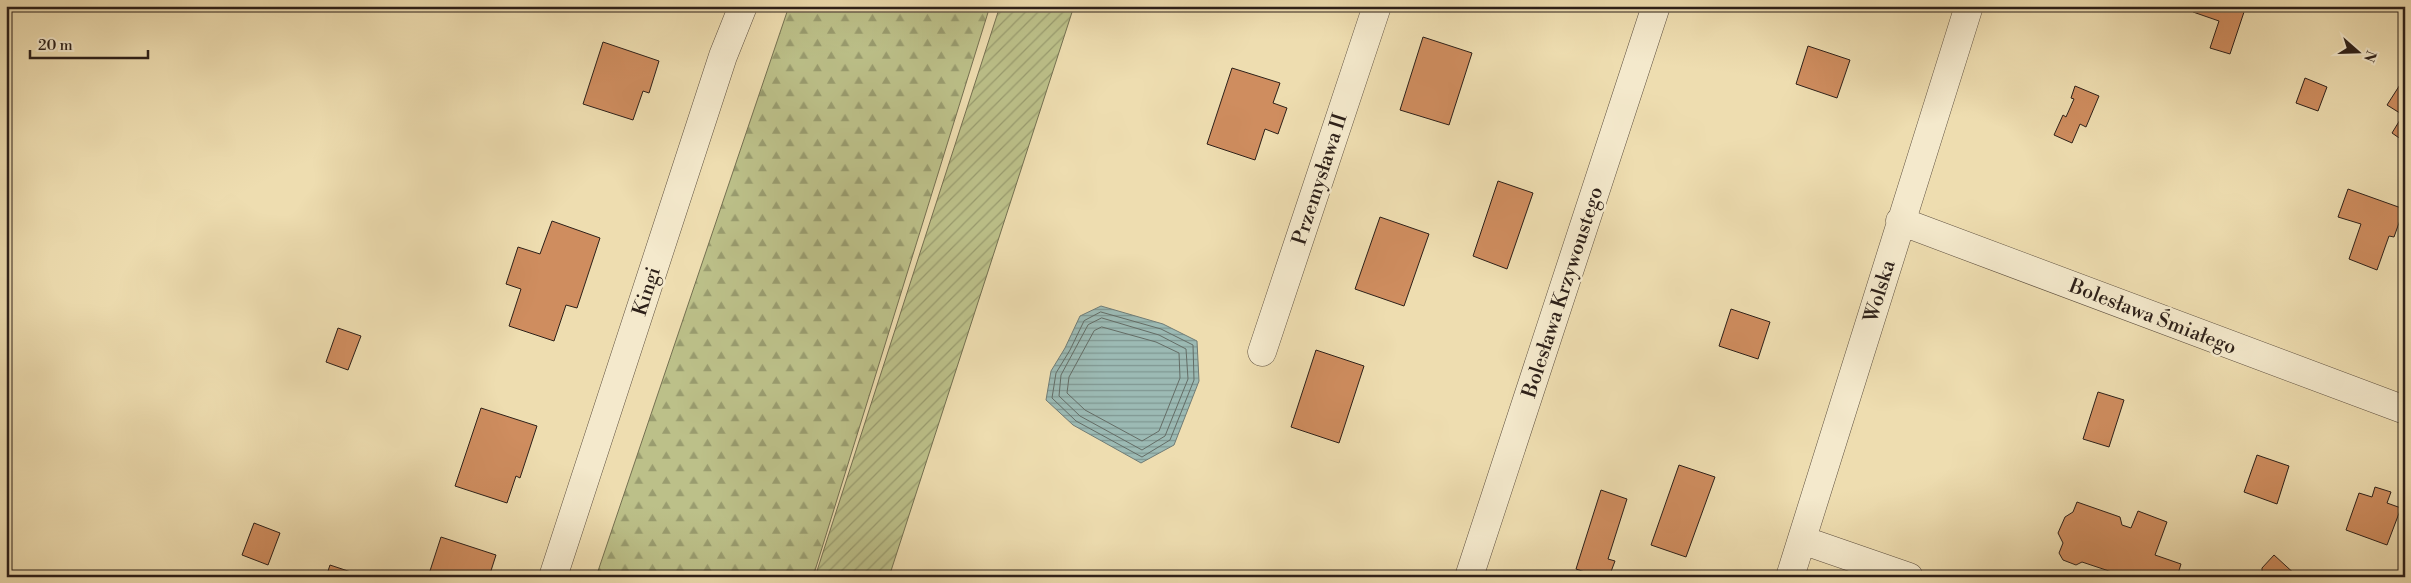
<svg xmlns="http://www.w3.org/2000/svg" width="2411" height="583" font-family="'Libre Bodoni',serif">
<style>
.forest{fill:url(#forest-firs);stroke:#747051}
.garden{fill:url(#garden-furrows);stroke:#747051}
.water{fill:url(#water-rules);stroke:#707c76}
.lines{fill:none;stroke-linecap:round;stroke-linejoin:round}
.shore{stroke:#646d66;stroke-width:1}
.building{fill:#cf8d5f;stroke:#2d2019}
.minor-casing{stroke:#5d4f3f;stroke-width:29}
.minor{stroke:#f4e9cc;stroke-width:28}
.labels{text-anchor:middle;stroke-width:5;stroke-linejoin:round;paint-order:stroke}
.street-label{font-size:20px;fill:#2d2019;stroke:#f4e9cc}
</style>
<defs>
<pattern id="forest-firs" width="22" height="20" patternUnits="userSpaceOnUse" patternTransform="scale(1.25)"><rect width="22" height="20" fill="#bcc089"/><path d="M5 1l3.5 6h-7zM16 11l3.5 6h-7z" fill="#999c6f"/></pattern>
<pattern id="garden-furrows" width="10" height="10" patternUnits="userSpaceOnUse" patternTransform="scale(1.25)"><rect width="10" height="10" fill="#bcc089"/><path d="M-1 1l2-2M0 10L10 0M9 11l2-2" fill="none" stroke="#999c6f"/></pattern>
<pattern id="water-rules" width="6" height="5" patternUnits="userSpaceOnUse" patternTransform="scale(1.25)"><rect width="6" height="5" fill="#9cbab4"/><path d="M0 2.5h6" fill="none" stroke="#809792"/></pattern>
</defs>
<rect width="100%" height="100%" fill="#eeddb0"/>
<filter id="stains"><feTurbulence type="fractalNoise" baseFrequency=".004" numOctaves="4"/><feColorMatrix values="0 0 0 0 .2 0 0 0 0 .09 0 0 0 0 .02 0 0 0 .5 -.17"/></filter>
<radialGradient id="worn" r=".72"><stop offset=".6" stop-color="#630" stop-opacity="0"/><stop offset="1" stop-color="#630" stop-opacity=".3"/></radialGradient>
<!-- forest -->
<path class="forest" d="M789,6H990L813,577H596Z"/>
<!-- garden -->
<path class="garden" d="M1000,6H1074L889,577H815Z"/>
<!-- water -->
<path class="water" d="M1101,306L1163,324L1197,341L1199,381L1174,445L1141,463L1073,425L1046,400L1051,371L1065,348L1080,316Z"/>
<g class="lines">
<!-- shore -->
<path class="shore" d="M1101,312L1161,329L1193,345L1194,380L1170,440L1142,457L1076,421L1052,398L1056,373L1070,350L1084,321Z
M1102,318L1159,335L1186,349L1188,379L1165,436L1142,450L1080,416L1059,396L1061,375L1088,325Z
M1102,327L1156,342L1179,353L1180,378L1159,431L1142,441L1085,410L1067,393L1069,377L1094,331Z"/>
</g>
<!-- building -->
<path class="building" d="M2195,6H2246L2230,54L2210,48L2219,21L2193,12Z
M1423,37L1472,53L1449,125L1400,110Z
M603,42L659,61L649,93L643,91L633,120L583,104Z
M1808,46L1850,60L1837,98L1796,84Z
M1232,68L1280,83L1273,103L1287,108L1278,134L1265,129L1255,160L1207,144Z
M2405,77V142L2392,133L2403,115L2387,105Z
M2305,78L2327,87L2318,111L2296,103Z
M2075,86L2099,96L2086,127L2080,124L2072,143L2054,135L2063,115L2066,117L2074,99L2071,98Z
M1498,181L1533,193L1507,269L1473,256Z
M2348,189L2404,209L2394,237L2389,236L2377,270L2349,259L2361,224L2338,217Z
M1380,217L1429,234L1404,306L1355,289Z
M552,221L600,238L577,308L566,305L554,341L509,326L521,289L506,284L518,247L540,254Z
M1731,309L1770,322L1758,359L1719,346Z
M338,328L361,336L348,370L326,362Z
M1316,350L1364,366L1339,443L1291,427Z
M2098,392L2124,400L2109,447L2083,439Z
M481,408L537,426L520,478L516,476L507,503L455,486Z
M2257,455L2289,466L2277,504L2244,492Z
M1679,465L1715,477L1686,557L1651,545Z
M2375,487L2391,492L2387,503L2401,508L2387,545L2346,530L2359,493L2372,497Z
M1601,490L1627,499L1608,559L1615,561L1609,577H1600L1576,569Z
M2077,502L2120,517L2122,525L2131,528L2138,511L2167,522L2155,555L2181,564L2177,577H2116L2115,573L2082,562L2076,565L2063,560L2059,553L2063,543L2058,533L2065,517L2073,512Z
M254,523L280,533L268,565L242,555Z
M441,537L496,555L489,577H428Z
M2274,555L2298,577H2262V568Z
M330,565L366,577H326Z"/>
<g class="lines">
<defs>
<path id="minor" d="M1900,221L2405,410
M1262,352L1377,6
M1802,540L1909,577
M553,577L723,56L743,6
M1469,577L1656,6
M1790,577L1969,6"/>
</defs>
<!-- minor casing -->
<use href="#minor" class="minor-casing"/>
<!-- minor -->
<use href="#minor" class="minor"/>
</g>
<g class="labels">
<!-- street labels -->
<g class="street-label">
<text transform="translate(1319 179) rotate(-72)" y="7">Przemysława II</text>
<text transform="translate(646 291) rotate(-72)" y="7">Kingi</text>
<text transform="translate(1879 291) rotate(-73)" y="7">Wolska</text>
<text transform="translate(1562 292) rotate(-72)" y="7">Bolesława Krzywoustego</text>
<text transform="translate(2153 316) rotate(21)" y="7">Bolesława Śmiałego</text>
</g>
</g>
<!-- margin -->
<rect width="2411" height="583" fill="none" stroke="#eeddb0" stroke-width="25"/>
<rect x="8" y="8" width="2396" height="568" fill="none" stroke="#2d2019" stroke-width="2.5"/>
<rect x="12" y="12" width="2386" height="558" fill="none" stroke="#2d2019"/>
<!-- north arrow -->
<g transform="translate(2358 52) rotate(110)" stroke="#f4e9cc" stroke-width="4" paint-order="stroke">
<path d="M0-4L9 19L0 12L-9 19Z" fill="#2d2019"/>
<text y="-8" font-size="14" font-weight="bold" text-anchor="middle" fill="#2d2019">N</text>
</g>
<!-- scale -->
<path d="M30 50v8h118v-8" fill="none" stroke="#2d2019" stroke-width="2.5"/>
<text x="38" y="50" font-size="15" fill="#2d2019" stroke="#f4e9cc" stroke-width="4" paint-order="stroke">20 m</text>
<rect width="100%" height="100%" filter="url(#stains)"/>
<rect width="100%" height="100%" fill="url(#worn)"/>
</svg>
